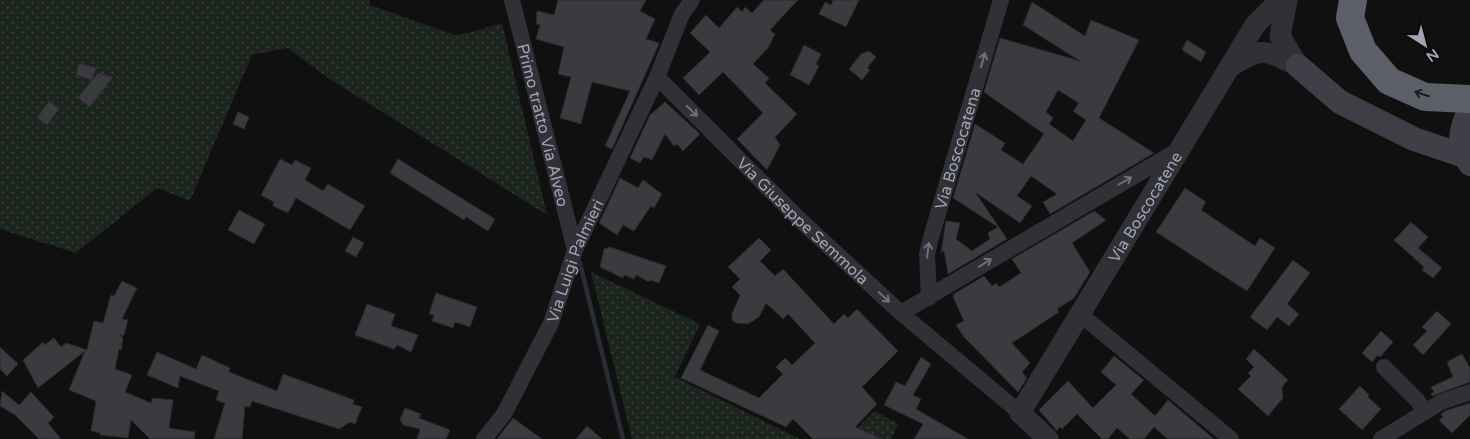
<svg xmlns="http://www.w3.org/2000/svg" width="1470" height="439" font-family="'Varela Round',sans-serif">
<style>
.grass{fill:url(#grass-dots)}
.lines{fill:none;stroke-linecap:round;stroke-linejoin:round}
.stream{stroke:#262d35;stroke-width:4.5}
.building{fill:#3a3a3f;stroke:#2a2a2e;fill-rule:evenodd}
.minor{stroke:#303137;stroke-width:16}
.tertiary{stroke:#303137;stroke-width:21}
.secondary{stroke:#3e3f47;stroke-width:24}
.motorway{stroke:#5c5e68;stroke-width:28}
.oneway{stroke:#6e707b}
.oneway2{stroke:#1b1c1e}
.labels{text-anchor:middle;stroke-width:5;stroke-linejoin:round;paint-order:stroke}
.street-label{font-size:16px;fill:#a0a3b3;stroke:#0b0b0c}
</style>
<defs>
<pattern id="grass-dots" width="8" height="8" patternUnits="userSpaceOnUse" patternTransform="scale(1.25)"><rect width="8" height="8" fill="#1c241e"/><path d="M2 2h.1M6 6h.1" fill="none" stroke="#3a413c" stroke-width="1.8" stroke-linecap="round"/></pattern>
</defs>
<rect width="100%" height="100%" fill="#101011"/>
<!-- grass -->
<path class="grass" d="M0,0H370V5L455,35L476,31L502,23L547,215L328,78L288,48L252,55L190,201L157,188L76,253L0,229Z
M591,272L700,324L675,377L800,439H632Z
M875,411L898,424L891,439H846Z"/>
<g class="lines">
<!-- stream -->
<path class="stream" d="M580,263L623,439"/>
</g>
<!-- building -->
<path class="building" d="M558,0H646L640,11L655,19L646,39L659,43L658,46L612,149L605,146L630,91L592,82L581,124L560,118L571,77L558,74L564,47L536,39L540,25L536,24L537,11L554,15Z
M764,0H798L770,30L775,34L768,48L753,64L769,78L765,83L797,114L775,137L780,145L767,170L737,139L763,113L723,72L699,95L683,78L710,52L690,33L706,15L719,28L737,7L742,12L745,7L752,13Z
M833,0H859L846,27L819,14L825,2L831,5Z
M1032,2L1085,36L1091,20L1139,40L1099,118L1154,153L1050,214L1043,202L1057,194L1031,176L1017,196L1032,206L1020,223L975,192L1007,239L948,274L944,251L941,253L946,221L960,223L956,239L972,251L990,239L988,233L998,227L953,198L975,124L1005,143L1001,150L1023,164L1044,134L984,92L1000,38L1080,61L1023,25ZM1058,90L1079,103L1073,111L1086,120L1073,141L1049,124L1053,118L1046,112Z
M1187,40L1206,52L1201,62L1182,50Z
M804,45L821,54L816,64L819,66L809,85L790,75Z
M869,51L876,57L867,68L870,70L862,80L849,69L861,54Z
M79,63L96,68L92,80L98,73L113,77L90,107L78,98L92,80L76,75Z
M49,101L59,109L47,125L37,118Z
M665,102L700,134L683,151L677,144L674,146L665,134L652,160L644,157L640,163L630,158L650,115Z
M238,112L249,117L244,129L233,124Z
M280,159L292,165L295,160L311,168L305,180L323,191L328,184L365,206L350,230L296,198L288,213L273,206L274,202L261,195Z
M398,159L495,219L488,231L466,217L464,220L390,173Z
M620,178L638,188L643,180L662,194L654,208L651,206L634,231L623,225L617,235L599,223Z
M1185,188L1206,202L1201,210L1255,246L1260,238L1275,248L1247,291L1156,232Z
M239,210L265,224L254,244L228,230Z
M1094,211L1106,220L1072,243L1090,272L1074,298L1057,309L1059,312L1012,343L1030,363L1022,372L1027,378L1018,392L964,337L956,325L964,321L953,297L954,294L984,276L992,286L996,283L999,287L1021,273L1012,259Z
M1411,222L1428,237L1418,248L1442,268L1433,278L1422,270L1424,267L1394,240Z
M353,237L364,243L356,257L345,251Z
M759,238L771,250L760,261L775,276L783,269L834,324L844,314L848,318L857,309L898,351L862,387L877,404L855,427L882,439H813L793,419L786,427L681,378L708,325L719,331L700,370L759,398L783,374L776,367L785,358L792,365L815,343L788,314L783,319L766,303L759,317L748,324L736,323L732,320V314L740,295L732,287L740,279L728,267Z
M610,247L666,266L659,283L650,280L649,282L636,275L634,279L624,275L623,278L600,267L604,249Z
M1293,260L1310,273L1287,304L1299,314L1289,326L1277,317L1267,330L1250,317Z
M122,281L137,288L122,319L128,320L124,335L119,336L123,337L121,350L119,349L115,369L132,375L125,392L151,403L152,398L173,400L169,428L195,432L194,439H150L131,420L128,438L100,435V433L91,431L96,401L69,390L85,351L38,388L23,360L43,342L45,345L54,338L61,347L66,343L87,350L94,321L103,323L111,295L114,296Z
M436,293L477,307L470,327L455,322L453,328L432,321L434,315L429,314Z
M367,304L395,314L391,326L418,335L411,352L397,345L394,349L355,335Z
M1437,311L1451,324L1423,355L1413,345L1427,331L1422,327Z
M1381,331L1393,342L1380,357L1378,355L1372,362L1362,353Z
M0,347L18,364L7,376L0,369Z
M1254,349L1288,380L1282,387L1283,398L1268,416L1238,389L1251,376L1248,373L1254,367L1246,359Z
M157,352L196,369L202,355L230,368L229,372L277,391L283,374L354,400L353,404L362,407L355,424L350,422L339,429L252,401L250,407L245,406L242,439H214L225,403L216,400L219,391L180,376L178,388L147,375Z
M1462,354L1470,368V382L1432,396L1431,394L1434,392L1431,387L1453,377L1447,362Z
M1114,356L1144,380L1131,394L1155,416L1168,400L1214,439H1168L1154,427L1144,439H1130L1117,428L1108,439H1102L1077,414L1062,429L1060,427L1057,431L1039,410L1068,381L1093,408L1116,385L1101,372Z
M921,357L931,364L913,395L921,399L916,409L968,439H914L923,424L884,405L896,382L905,386Z
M1360,386L1369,395L1368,397L1381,409L1362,430L1339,409Z
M2,391L19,405L31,392L54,417L48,423L61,439H39L15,415L0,406Z
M1470,403V415L1452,433L1439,420L1443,417L1441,414L1445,411Z
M405,408L421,414L419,418L450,430L446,439H417L420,429L403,425L400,419Z
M513,418L542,439H497Z
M587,426L602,439H576Z"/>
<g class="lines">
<!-- minor -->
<g class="minor">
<path id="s1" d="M512,0L575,250"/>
<path id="s2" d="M657,77L798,218L901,313L1020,413"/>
<path id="s3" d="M929,298L927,254L930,241L1001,0"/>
<path d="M901,313L1177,151"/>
<path d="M1080,314L1231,439"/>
<path d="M1384,367L1417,400L1425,412"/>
<path id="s4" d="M484,439L504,414L551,323L575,250L657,77L682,14L692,0"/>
<path d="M1381,439L1441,402L1470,392"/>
</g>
<!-- tertiary -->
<g class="tertiary">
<path d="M1287,0L1280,36L1298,66"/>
<path d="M1231,66C1264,46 1265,50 1298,66"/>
<path id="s5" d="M1020,413L1255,25L1276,4"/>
<path d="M1020,413L1048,439"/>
</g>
<!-- secondary -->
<path class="secondary" d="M1298,66L1340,102L1414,139L1464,156
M1470,110C1460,128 1456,146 1470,164"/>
<!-- motorway -->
<path class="motorway" d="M1353,0L1350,18L1363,51L1389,81L1425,97L1470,99"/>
</g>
<!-- one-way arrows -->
<defs><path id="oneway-shaft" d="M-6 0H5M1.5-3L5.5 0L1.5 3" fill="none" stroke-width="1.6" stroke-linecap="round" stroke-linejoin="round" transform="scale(1.25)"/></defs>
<g class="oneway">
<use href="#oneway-shaft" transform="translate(983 60) rotate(-74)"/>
<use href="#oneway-shaft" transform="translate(692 111) rotate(45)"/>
<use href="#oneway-shaft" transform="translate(1125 181) rotate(-30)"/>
<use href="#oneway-shaft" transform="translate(928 250) rotate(-83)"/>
<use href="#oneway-shaft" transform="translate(985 263) rotate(-32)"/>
<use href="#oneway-shaft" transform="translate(884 297) rotate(43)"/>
</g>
<use class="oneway2" href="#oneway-shaft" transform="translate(1422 94) rotate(-163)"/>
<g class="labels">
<!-- street labels -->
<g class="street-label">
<text dy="6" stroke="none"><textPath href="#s1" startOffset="129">Primo tratto Via Alveo</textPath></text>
<text dy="6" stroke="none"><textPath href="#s3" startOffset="154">Via Boscocatena</textPath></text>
<text dy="6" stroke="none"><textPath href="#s5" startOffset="241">Via Boscocatene</textPath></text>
<text dy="6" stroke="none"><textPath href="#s2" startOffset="205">Via Giuseppe Semmola</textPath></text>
<text dy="6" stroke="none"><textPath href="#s4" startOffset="201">Via Luigi Palmieri</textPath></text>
</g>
</g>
<!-- north arrow -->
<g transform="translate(1425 45) rotate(144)" stroke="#0b0b0c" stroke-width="4" paint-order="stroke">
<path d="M0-4L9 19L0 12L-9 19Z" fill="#a0a3b3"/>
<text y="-8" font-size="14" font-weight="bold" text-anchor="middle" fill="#a0a3b3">N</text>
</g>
</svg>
